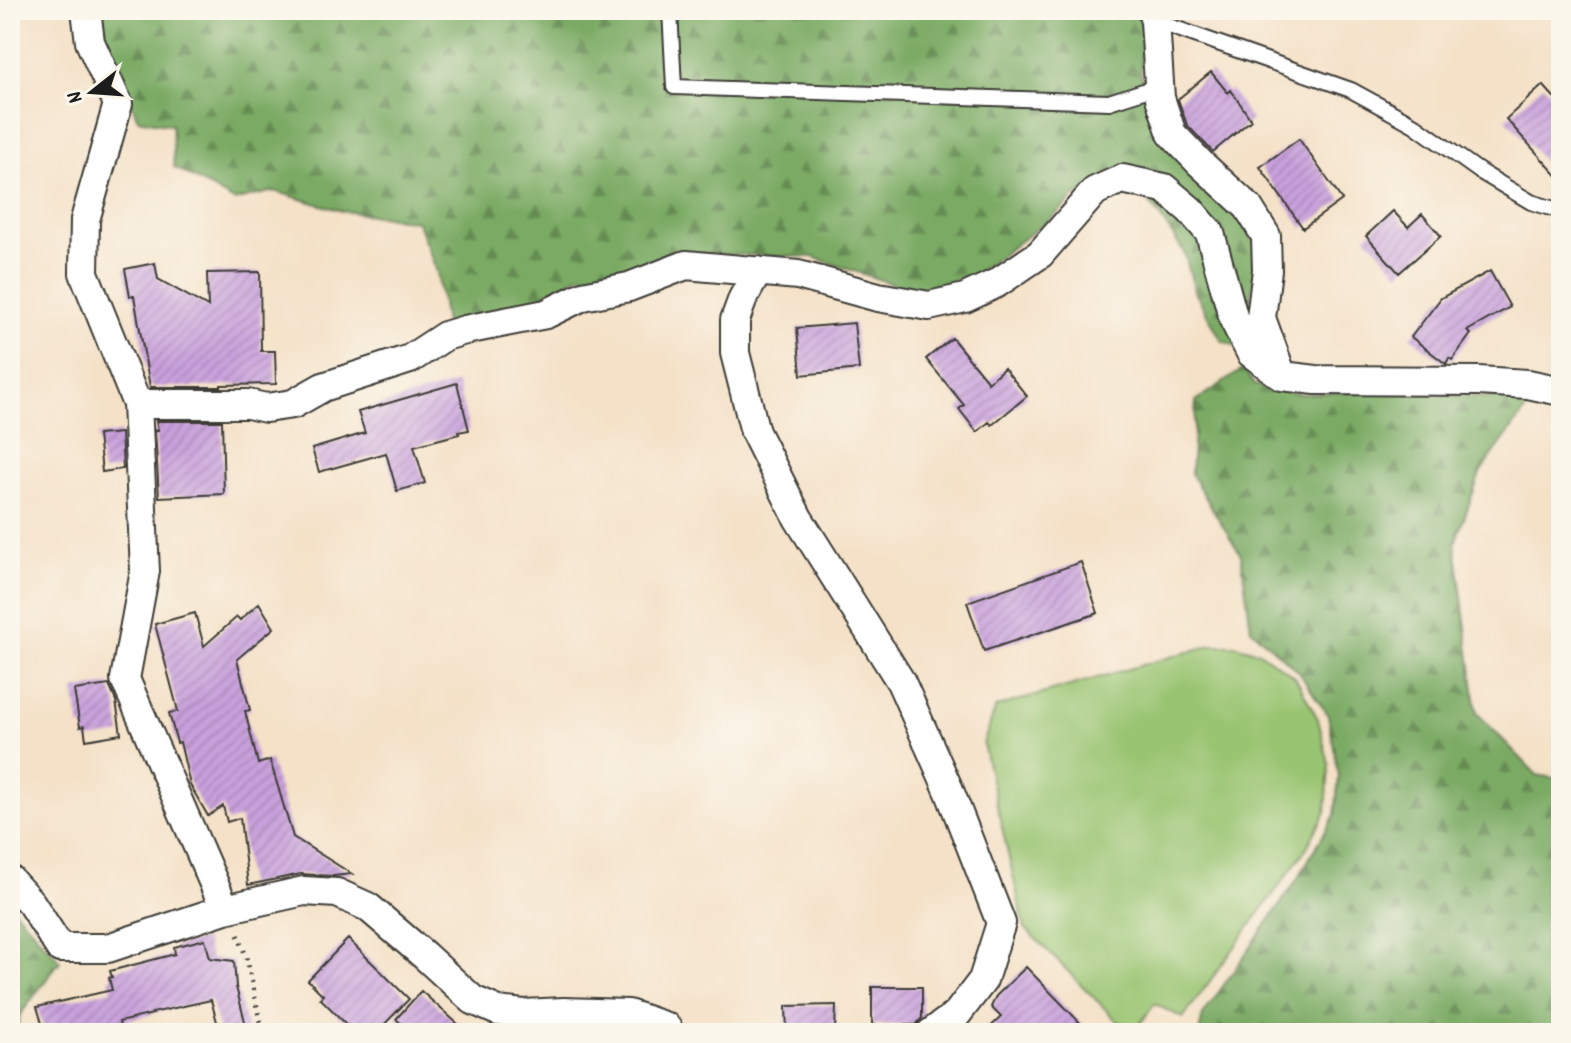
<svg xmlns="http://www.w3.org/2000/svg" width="1571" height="1043" font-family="Dekko,sans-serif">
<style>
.green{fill:#99c471;stroke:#5a7046;stroke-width:2}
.forest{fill:url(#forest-firs);stroke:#4b6340;stroke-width:2}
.building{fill:url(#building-hatch)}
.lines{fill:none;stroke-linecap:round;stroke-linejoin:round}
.lane-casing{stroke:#3c3a36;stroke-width:18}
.street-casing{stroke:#3c3a36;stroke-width:32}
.path{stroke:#3c3a36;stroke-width:5;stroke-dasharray:2 6;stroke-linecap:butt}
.lane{stroke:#fff;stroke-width:14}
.street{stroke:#fff;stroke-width:28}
</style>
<defs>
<pattern id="forest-firs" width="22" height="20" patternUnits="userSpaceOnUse" patternTransform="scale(2)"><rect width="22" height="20" fill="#7aaa63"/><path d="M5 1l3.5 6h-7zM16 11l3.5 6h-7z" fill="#638a51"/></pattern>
<pattern id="building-hatch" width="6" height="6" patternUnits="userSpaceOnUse" patternTransform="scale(2)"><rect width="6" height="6" fill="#c8a0db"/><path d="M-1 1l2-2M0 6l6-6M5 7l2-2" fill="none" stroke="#ab89bb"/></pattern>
</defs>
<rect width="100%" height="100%" fill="#fbf7ec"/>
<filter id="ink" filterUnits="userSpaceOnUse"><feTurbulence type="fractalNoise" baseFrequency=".0125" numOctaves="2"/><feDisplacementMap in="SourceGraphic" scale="16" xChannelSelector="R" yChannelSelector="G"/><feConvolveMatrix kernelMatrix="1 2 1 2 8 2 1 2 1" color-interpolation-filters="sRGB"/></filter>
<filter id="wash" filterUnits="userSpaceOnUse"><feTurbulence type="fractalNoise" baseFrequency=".006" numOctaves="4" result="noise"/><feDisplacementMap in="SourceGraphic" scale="32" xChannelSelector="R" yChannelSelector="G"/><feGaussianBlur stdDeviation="1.8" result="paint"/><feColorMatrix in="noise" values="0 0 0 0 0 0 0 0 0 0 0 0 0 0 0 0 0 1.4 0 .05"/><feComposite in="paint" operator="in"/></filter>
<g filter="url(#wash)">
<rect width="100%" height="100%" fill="#f4e1c7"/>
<!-- green -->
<path class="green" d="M1212,645H1236L1259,652L1295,677L1318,719L1329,765L1326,812L1306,849L1183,1018L1155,1004L1133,1033H1129L1025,928L983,744L996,707Z"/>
<!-- forest -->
<path class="forest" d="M99,10H1138L1142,28L1141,74L1155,127L1182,159L1236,204L1258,251L1243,348L1222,341L1195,292L1184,252L1161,218L1128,175L1075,197L1049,220L974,275L913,291L813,257L686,253L629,274L579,276L532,301L496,315L445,323L437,272L417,221L342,211L274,191L234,201L174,167L172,125L138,119L100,27Z
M1243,369L1255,385L1301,394L1372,391L1533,400L1481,471L1455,543L1477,713L1537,775L1561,779V1033H1199L1203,1015L1295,883L1335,815L1339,776L1328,715L1297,670L1251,629L1241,555L1191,474L1196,401Z
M10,905L60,961L20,1015L18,1033H10Z"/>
<g id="blocks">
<!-- building -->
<path class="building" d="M1211,72L1228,93L1231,90L1251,120L1213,152L1187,125L1178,99Z
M1543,85L1561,105V180L1506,119Z
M1299,139L1342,200L1303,228L1260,167Z
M1393,211L1408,227L1422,214L1441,236L1399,273L1366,236Z
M155,263L158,279L208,307L207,273L260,272L261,351H275L276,384L221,385V387H150L134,296H130L125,269Z
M1490,271L1510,307L1467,331L1471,334L1452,360L1449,358L1446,364L1411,337L1441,298Z
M854,323L859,369L801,375L797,328Z
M952,338L988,382L1004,368L1027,396L992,425L989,422L977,432L959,409L964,405L926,359Z
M457,383L469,430L458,432L459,434L414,446L425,483L397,491L386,453L319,472L312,449L365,433L358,412Z
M156,421H222L224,494L159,497L155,430H158Z
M121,433L123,469L102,472L98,435Z
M1081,562L1098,613L984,651L967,602Z
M259,603L274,628L237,659L250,710L245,711L258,764L270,760L293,837L352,874L333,876L301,874L248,885L240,818L227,822L223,806L208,816L190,785L180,742L177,743L169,713L178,711L155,624L195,613L204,646L237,617L240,620Z
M109,685L116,701L121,734L86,740L84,726L80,727L74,690Z
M205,939L210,958L234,961L236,987L248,1033H220L211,1000L152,1013L153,1014L119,1022L120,1027L91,1033H45L37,1007L112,990L109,978L112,977L110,971L175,954L174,947Z
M348,939L409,999L376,1033H355L320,998L323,995L308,980Z
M1026,967L1090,1033H984L1001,1017L991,1007L996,996Z
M872,987H922V1018L916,1025H872Z
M421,991L468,1033H412L396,1019Z
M836,1005L835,1032L787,1033L786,1006Z"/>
</g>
</g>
<g filter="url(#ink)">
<use href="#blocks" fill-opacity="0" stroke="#3c3a36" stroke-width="2"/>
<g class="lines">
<defs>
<path id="lane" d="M670,10L674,87L1109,102L1159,86
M1155,21L1351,90L1413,124L1479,171L1531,202L1561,211"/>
<path id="street" d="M86,10L90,42L118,104L85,220L84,273L137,404L145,571L125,679L225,909
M1152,10L1155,21L1160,98L1172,134L1200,163L1248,207L1266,236L1267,270L1261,318L1282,376
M758,271L743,298L735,320V353L755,432L798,518L901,682L949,790L1001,923L983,980L957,1014L931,1033
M137,404H248L266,408L293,404L323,387L410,359L445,336L465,330L546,314L583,296L629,287L686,265L798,275L878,297L929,306L965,298L997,283L1040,254L1095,191L1122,179L1164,188L1190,210L1210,233L1234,320L1251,353L1282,376L1316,380L1478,381L1528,384L1561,391
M10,880L31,903L60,948H108L225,909L304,891L337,893L368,907L425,956L473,1000L498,1011L523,1014L564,1012L628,1014L666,1027L670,1033"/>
</defs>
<!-- lane casing -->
<use href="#lane" class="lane-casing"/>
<!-- street casing -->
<use href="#street" class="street-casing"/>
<!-- path -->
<path class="path" d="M238,935C252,966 253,1001 264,1033"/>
<!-- lane -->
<use href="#lane" class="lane"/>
<!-- street -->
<use href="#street" class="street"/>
</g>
</g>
<!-- margin -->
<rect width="1571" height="1043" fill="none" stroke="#fbf7ec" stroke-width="40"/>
<!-- north arrow -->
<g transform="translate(92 92) rotate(253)" stroke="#fbf7ec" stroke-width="6" paint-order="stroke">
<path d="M0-6L14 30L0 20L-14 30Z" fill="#1c1c1c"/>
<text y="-12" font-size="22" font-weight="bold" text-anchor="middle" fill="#1c1c1c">N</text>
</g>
</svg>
